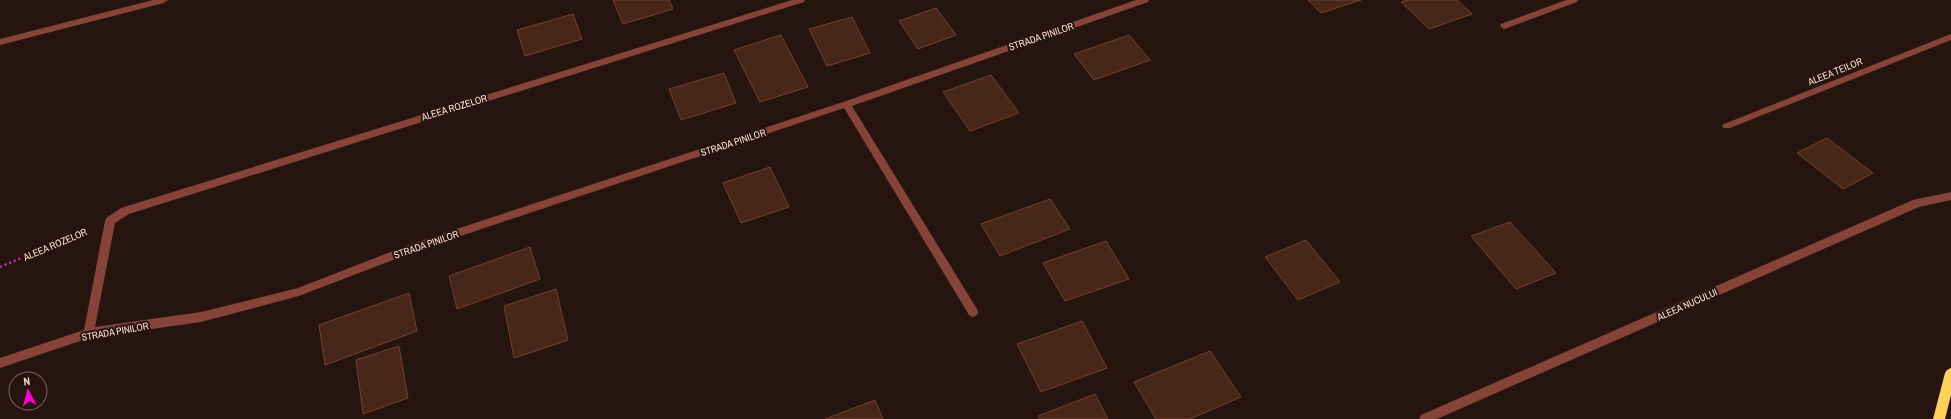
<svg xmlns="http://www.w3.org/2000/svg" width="1951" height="419" font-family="'Archivo Narrow',sans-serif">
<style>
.building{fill:#47271a;stroke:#73412c}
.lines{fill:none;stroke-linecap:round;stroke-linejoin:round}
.path{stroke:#b82eb4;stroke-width:2.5;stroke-dasharray:2 3;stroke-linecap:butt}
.minor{fill:#854339;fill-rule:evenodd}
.major{fill:#ffd05a;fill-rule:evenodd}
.labels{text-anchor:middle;stroke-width:4;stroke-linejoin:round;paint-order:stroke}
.street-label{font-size:10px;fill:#ffdcd3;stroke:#25150e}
</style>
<rect width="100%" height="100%" fill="#25150e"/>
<!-- building -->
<path class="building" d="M613,0H669L673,9L623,24Z
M1308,0H1361L1321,13Z
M1408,0H1457L1472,14L1429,29L1401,2Z
M936,8L956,35L918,49L899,21Z
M573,14L582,39L525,56L517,30Z
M852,17L870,53L827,66L809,29Z
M781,35L808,87L760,102L734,50Z
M1129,35L1150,60L1094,80L1074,54Z
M724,73L736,103L681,120L669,89Z
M991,75L1019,113L970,131L943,92Z
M1827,138L1873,173L1843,189L1797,153Z
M770,167L789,207L741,223L723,183Z
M1050,199L1070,229L1000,256L981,224Z
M1510,222L1556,273L1516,289L1471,236Z
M1306,240L1340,282L1298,300L1265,257Z
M1106,241L1129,279L1065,301L1043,263Z
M530,247L540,279L457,309L449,276Z
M556,289L568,340L514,358L504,306Z
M409,293L417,331L325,365L319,325Z
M1082,321L1107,368L1041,392L1017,344Z
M399,346L408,398L363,414L356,360Z
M1210,351L1241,397L1190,419H1156L1134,382Z
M1095,394L1108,419H1040L1038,416Z
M875,400L883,419H825Z"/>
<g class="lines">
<!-- path -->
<path class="path" d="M0,267L84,231"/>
<!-- minor -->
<path class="minor" d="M153,0H168L164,3L0,45V39Z
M792,0H805L804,2L129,214L115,223L95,327L201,312L298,288L411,244L843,102L1136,0H1149L1148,2L852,106L977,309L978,312L977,315L973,317L969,315L844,108L419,250L299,296L201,322L89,338L0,368V358L84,330L105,221L106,218L121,208Z
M1566,0H1578L1577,2L1507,28L1504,29L1500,26L1501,24Z
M1951,34V40L1730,128H1724L1722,126L1724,124Z
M1951,192V200L1919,207L1437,419H1419L1421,415L1913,200Z"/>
<!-- major -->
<path class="major" d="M1951,368V395L1945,419H1933L1945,373L1947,370Z"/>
</g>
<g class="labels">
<!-- street labels -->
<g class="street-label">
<text transform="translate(1041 36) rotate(-19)" y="4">STRADA PINILOR</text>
<text transform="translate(1835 71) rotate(-22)" y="4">ALEEA TEILOR</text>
<text transform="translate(454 107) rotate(-17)" y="4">ALEEA ROZELOR</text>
<text transform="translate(733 142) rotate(-18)" y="4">STRADA PINILOR</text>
<text transform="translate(55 244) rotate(-23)" y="4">ALEEA ROZELOR</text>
<text transform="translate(426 244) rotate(-19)" y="4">STRADA PINILOR</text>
<text transform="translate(1687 304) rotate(-24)" y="4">ALEEA NUCULUI</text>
<text transform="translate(115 331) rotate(-10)" y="4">STRADA PINILOR</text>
</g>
</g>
<!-- north arrow -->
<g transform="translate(28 391) rotate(353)"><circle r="19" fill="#25150e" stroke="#7c655d"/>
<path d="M0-3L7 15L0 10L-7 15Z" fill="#fe00cd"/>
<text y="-6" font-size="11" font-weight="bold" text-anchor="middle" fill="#ffdcd3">N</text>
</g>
</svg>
